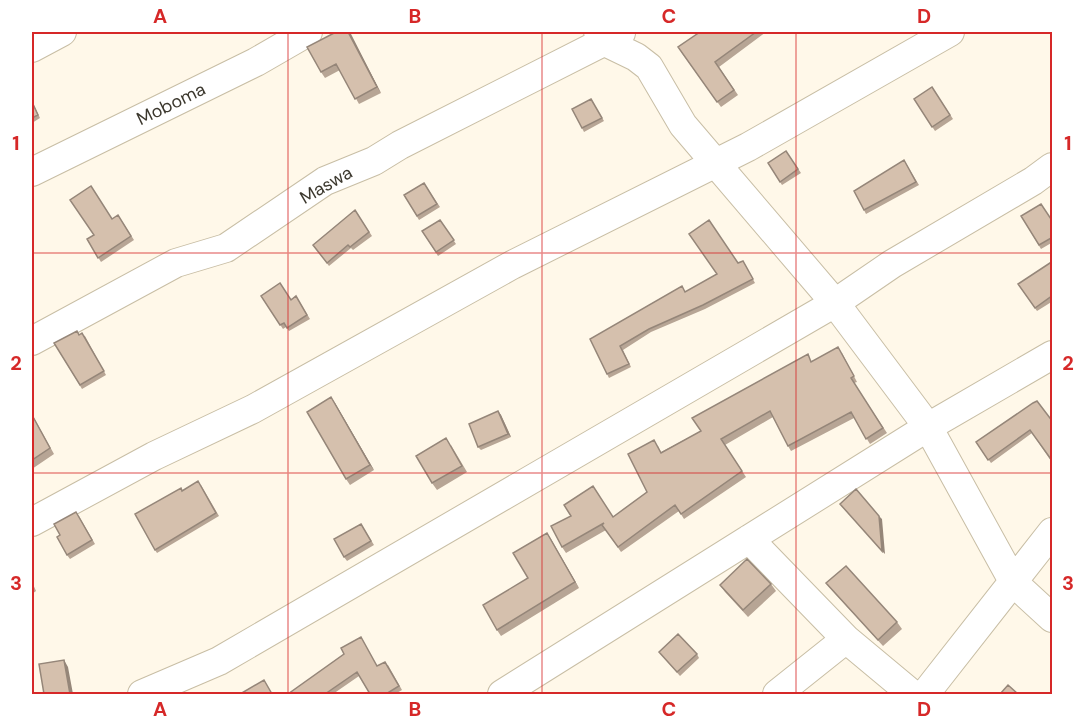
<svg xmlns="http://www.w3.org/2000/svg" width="1084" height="726" font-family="'DM Sans',sans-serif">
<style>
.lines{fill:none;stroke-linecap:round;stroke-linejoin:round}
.street-casing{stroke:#c8bea5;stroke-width:30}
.street{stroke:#fff;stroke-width:28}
.wall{fill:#b7a595}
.shaded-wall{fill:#958679}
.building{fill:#d5c0ad;stroke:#958679;stroke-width:1.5}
.grid{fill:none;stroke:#d62828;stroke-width:1.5;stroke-opacity:0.55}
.labels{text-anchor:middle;stroke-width:4.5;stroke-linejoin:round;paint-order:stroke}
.street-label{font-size:18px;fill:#3c382e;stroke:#fff}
.neatline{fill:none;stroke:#d62828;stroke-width:2}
.grid-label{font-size:20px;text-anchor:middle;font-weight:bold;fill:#d62828}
</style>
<rect width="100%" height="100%" fill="#fff8e9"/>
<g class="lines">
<defs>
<path id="street" d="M598,32L605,42L636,57L649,67L683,125L835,303L928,427L1014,583L1052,618
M32,48L62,32
M32,172L256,62L308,32
M32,341L176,263L226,248L325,181L374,161L400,145L621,33
M32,522L154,456L253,409L512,265L748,147L950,32
M749,539L846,639L912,694
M142,694L219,661L835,303L892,264L1033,181L1052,167
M502,694L928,427L1052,355
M777,694L846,639
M925,694L1052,532"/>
</defs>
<!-- street casing -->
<use href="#street" class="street-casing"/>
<!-- street -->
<use href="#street" class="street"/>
</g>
<!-- wall -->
<path class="wall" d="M349,32L381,93L359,104L340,70L325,78L321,72Z
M700,32H766L719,67L738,95L721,107L681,52Z
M932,87L953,119L935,131L914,99Z
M591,99L604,121L584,132L582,128Z
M32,101L40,118L32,123Z
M786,151L801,173L782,185L768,163Z
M904,160L919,185L866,214L864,210Z
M424,183L440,207L419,220L404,195Z
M355,210L372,236L353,250L351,248L329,266L313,245Z
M118,215L134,240L101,262L87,239L94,235L112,219Z
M1021,216L1053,222V242L1041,249Z
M440,220L456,244L438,256L422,231Z
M743,261L755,283L705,309L651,332L623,350L631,367L609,378L590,339L686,292Z
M1053,261V301L1037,311L1018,284Z
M261,296L291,299L296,296L310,319L289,331L286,327L283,329Z
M79,334L85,336L106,375L82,389L54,343Z
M842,353L857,382L854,383L887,433L870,444L854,418L791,451L788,446L773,417L725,445L746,477L684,519L679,511L621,552L606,530L566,553L562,547L571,516L613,517L647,492L658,446L661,452L701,431L812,361Z
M335,403L374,470L350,485L346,479Z
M498,411L501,415L511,437L481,450L478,447Z
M32,414L54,454L32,469Z
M1053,422V464L1032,433L991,463L976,442Z
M451,445L467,472L437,490L432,483Z
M201,485L219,516L157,553L155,550L182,491Z
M79,516L95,544L70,559L67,555L60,535Z
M361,524L374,545L347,561L344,557Z
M547,533L579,588L501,636L497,630L528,578Z
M32,582L36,591L32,594Z
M826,583L897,622L902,629L883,646L831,589Z
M771,584L776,591L748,617L725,592L720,585Z
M659,652L697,654L699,658L680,676Z
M388,665L402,690L395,694H370L359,676L333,694H288L378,666Z"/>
<!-- shaded-wall -->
<path class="shaded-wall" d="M348,32H350L381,93L377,87Z
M331,397L335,403L374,470L370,465Z
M498,411L501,415L511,437L508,434Z
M879,516L882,519L885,554L882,551Z
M547,533L551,539L579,588L575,582Z
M64,660L68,667L73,694H70Z"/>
<!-- building -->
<path class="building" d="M336,32H348L377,87L355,99L336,64L321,72L307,47Z
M700,32H756L715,62L734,90L717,102L678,47Z
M932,87L950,115L932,127L914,99Z
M591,99L602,118L582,128L572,109Z
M32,102L38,115L32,118Z
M786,151L798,169L780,182L768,163Z
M904,160L916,182L864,210L854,191Z
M424,183L437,204L417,216L404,195Z
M91,186L112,219L118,215L131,236L98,258L87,239L94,235L70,200Z
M1041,204L1053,222V237L1039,245L1021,216Z
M355,210L369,232L350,247L348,245L327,263L313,245Z
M440,220L454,240L436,252L422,231Z
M709,220L738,263L743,261L753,279L703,305L649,329L620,346L629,364L607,374L590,339L682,286L685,292L717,274L689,234Z
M1053,261V295L1035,308L1018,284Z
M280,283L291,300L296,296L307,315L287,328L284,323L280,325L261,296Z
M77,331L79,335L82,333L104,371L80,385L54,343Z
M838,347L854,376L851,378L883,428L866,439L851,412L788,446L770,411L721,439L742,471L681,514L675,505L618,547L602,525L604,523L562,547L551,526L571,516L564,505L593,486L613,517L647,492L628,454L654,440L661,453L701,431L692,418L808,354L811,362Z
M331,397L370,465L346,479L307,412Z
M1037,401L1053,422V462L1030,430L988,460L976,442L1033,403Z
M498,411L508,434L478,447L469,424Z
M32,415L50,448L32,460Z
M446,438L462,466L432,483L416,456Z
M198,481L216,513L155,550L135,514L181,488L182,491Z
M856,489L879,516L882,551L840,504Z
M76,512L92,540L67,555L57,537L60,535L54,524Z
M361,524L371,541L344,557L334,539Z
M547,533L575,582L497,630L483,605L528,578L513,553Z
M747,559L771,584L743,610L720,585Z
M846,566L897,622L878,640L826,583Z
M678,634L697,654L677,672L659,652Z
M361,637L377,666L385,662L399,686L386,694H370L357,672L325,694H288L344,654L341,648Z
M64,660L70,694H44L39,664Z
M264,680L272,694H240Z
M1008,685L1018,694H1000Z"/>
<!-- grid -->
<path class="grid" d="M288,32V694M542,32V694M796,32V694M32,253H1052M32,473H1052"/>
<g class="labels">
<!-- street labels -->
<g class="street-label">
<text transform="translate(171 104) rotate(-26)" y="6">Moboma</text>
<text transform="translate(326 185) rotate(-30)" y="6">Maswa</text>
</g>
</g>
<!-- border -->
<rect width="1084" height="726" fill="none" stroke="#ffffff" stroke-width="66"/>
<rect x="33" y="33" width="1018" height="660" class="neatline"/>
<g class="grid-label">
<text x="160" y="23">A</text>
<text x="415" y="23">B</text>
<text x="669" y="23">C</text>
<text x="924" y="23">D</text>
<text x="16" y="150">1</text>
<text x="1068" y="150">1</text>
<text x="16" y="370">2</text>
<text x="1068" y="370">2</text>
<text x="16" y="590">3</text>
<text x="1068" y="590">3</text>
<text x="160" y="716">A</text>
<text x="415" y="716">B</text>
<text x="669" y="716">C</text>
<text x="924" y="716">D</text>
</g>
</svg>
